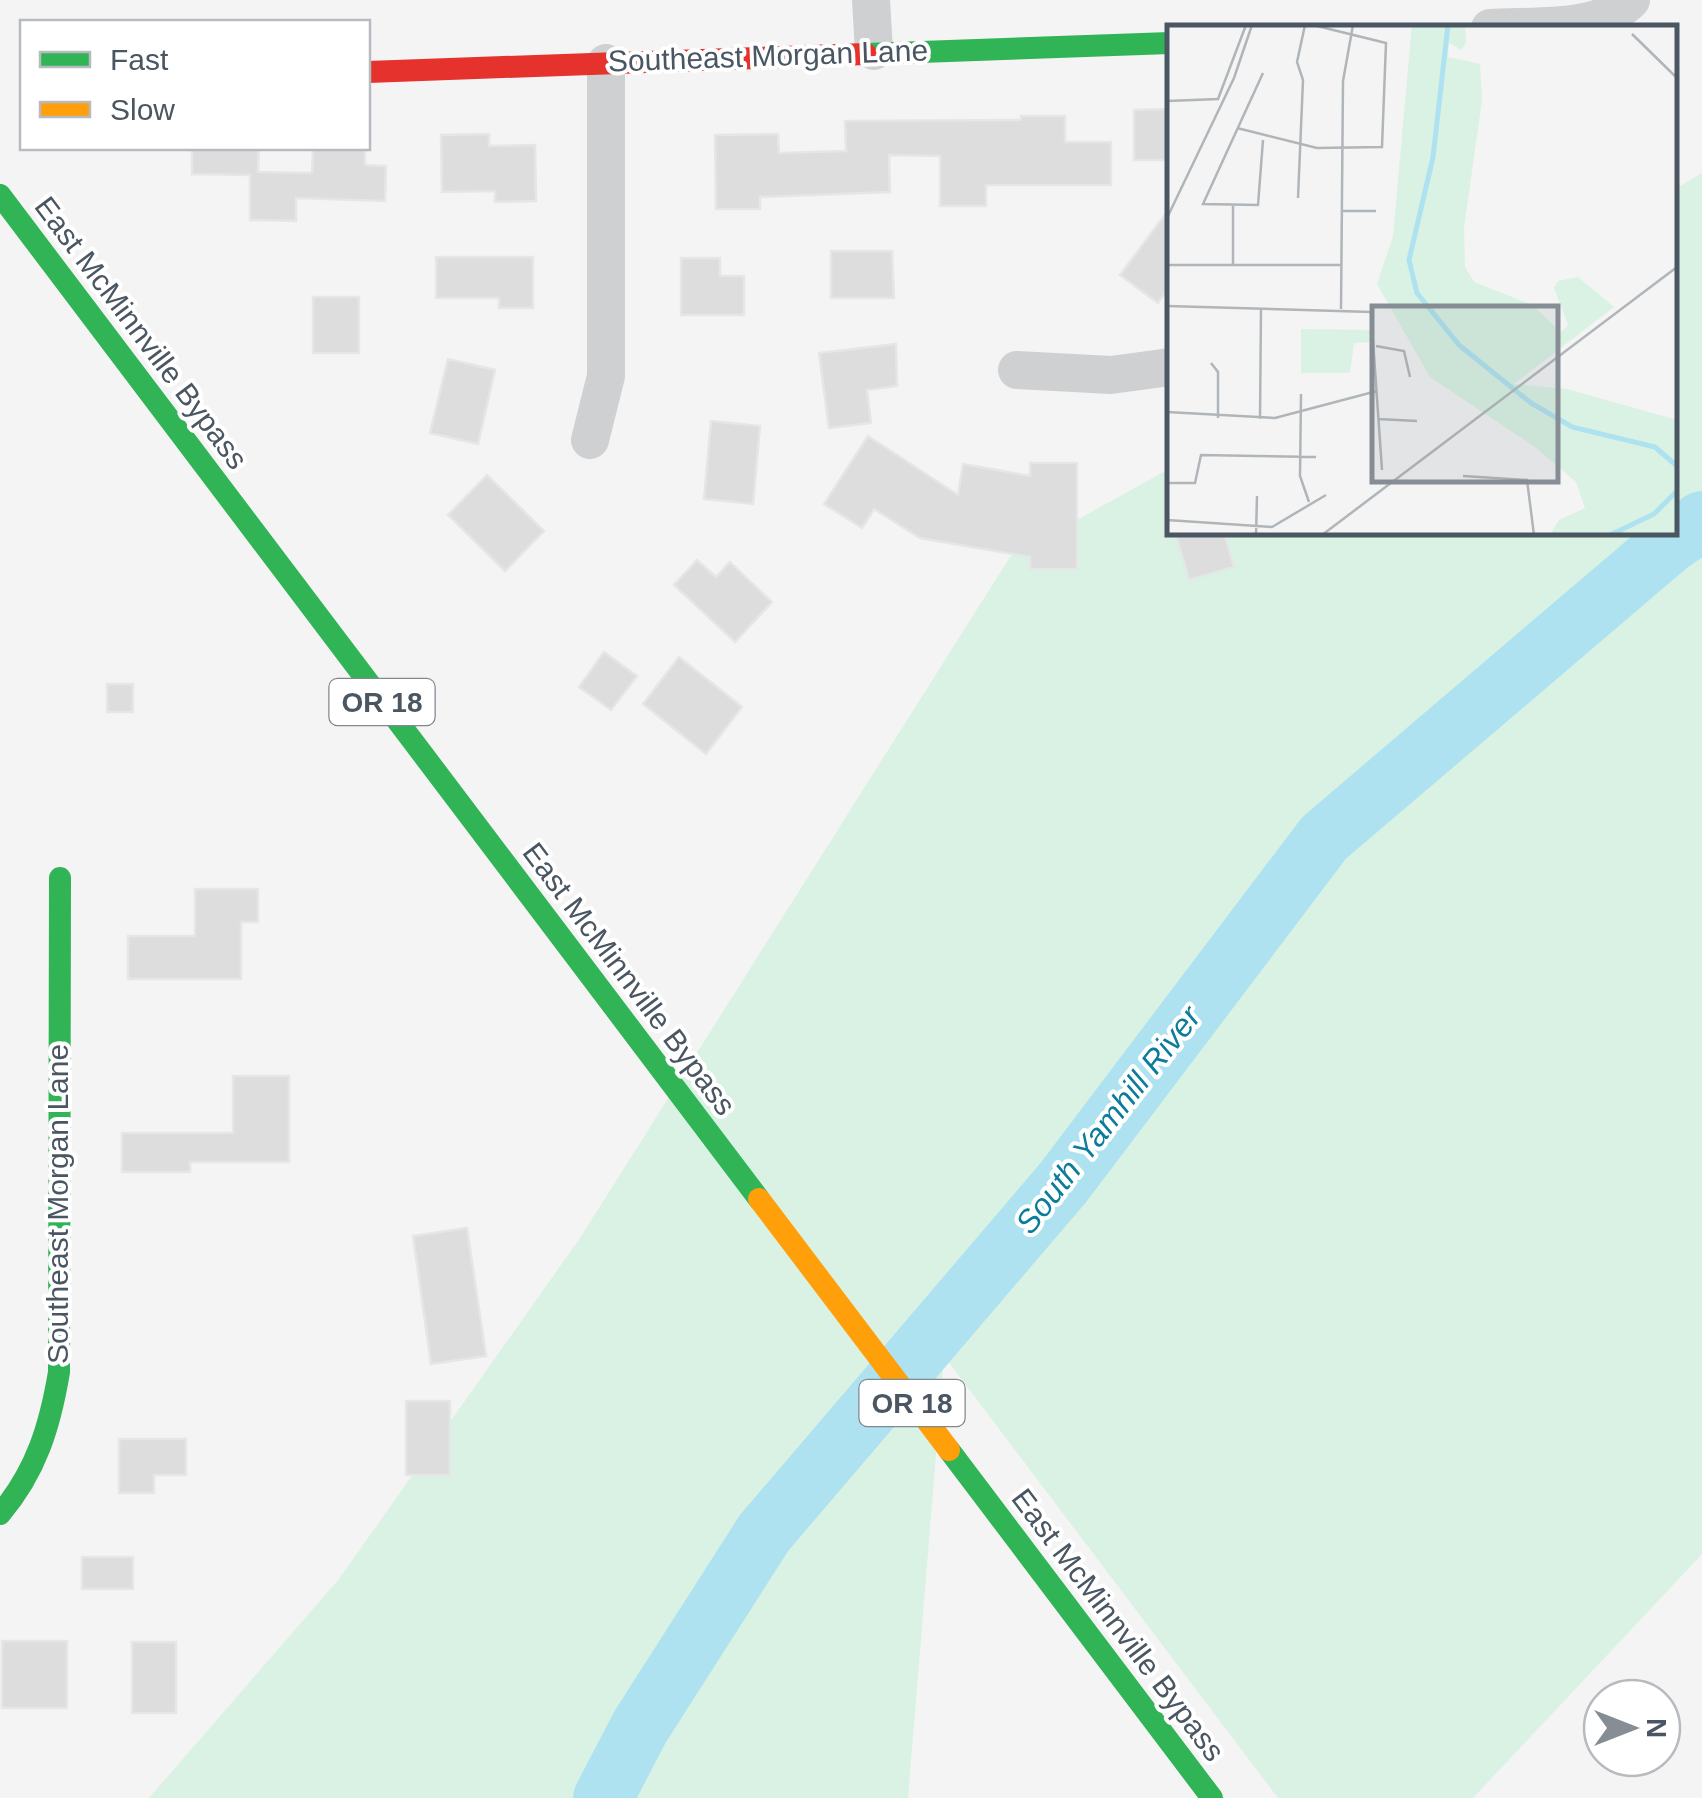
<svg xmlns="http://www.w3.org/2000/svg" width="1702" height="1798" font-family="Arial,sans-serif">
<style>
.green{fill:#d9f2e3}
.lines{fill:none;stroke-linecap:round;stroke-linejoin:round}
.river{stroke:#aee2f0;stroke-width:60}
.building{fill:#ddddde;stroke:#e5e6e7;stroke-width:2.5}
.street{stroke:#ced0d2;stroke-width:38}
.fast{stroke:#30b455;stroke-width:22}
.slow{stroke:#ff9f0a;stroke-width:22}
.jam{stroke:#e5322d;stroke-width:22}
.labels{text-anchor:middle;stroke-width:8;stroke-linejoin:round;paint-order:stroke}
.shield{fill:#fff;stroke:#808990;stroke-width:2.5}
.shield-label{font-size:28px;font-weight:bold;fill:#4a5661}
.street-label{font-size:30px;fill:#4a5661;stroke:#fff}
.water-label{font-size:32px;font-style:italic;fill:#0c7c9b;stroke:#fff}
.inset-river{fill:none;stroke:#aee2f0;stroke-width:5}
.inset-road{fill:none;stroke:#b0b5b9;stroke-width:2.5}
.view{fill:#868d94;fill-opacity:0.15;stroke:#868d94;stroke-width:5}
.inset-edge{fill:none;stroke:#4a5661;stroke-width:5}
</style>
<rect width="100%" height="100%" fill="#f4f4f4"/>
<!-- green -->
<path class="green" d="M1702,173V1554L1473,1798H1278L944,1356L908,1798H149L339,1579L580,1238L1010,557L1169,469L1170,532H1674L1675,189Z"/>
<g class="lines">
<!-- river -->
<path class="river" d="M603,1798L640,1727L764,1533L1063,1183L1324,838L1670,543L1702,521"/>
</g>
<!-- building -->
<path class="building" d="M1170,109V160H1134V110Z
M1021,116H1065V142H1111V185H986V206H940V156L889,155L890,192L760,197V209H716L715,135L778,134L779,153L846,151L845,121L1021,120Z
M489,134V146L535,145L536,201L495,202V191L442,192L441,135Z
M192,148H259L258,172L312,173L313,148H365V165L386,166L385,201L296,198V221L250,220V175L192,174Z
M1170,208V286L1158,303L1120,275Z
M831,251H892L894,298H831Z
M436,257H533V308H499V298H436Z
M681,258H720V276H744V315H681Z
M313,297H359V353H313Z
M896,344L897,386L867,390L871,423L829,428L819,353Z
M448,359L495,370L478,444L430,433Z
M711,421L760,426L753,504L704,499Z
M868,436L958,495L963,464L1030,476V463H1077V569H1030V557L920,538L874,509L862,528L824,504Z
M487,475L544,531L505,571L448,515Z
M1175,532H1224L1234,567L1189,580Z
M697,560L716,577L730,562L772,602L735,642L674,585Z
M604,652L637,676L611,710L579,687Z
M679,657L742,707L706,754L643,704Z
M107,684H133V712H107Z
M195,889H258V922H241V979H128V936H195Z
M233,1076H289V1162H190V1172H122V1133H233Z
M467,1228L486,1356L431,1364L413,1236Z
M406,1401H450V1475H406Z
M119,1439H186V1475H154V1493H119Z
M82,1557H133V1589H82Z
M2,1641H67V1708H2Z
M132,1642H176V1713H132Z"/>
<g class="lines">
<!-- street -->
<path class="street" d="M871,0L874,51
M1490,28C1534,25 1598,32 1631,0
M1017,370L1111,375L1170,367
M590,440L606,376V63"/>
<!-- fast -->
<path class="fast" d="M866,54L1170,43
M0,195L759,1199
M949,1450L1212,1798
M0,1514C36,1472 50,1426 59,1372L60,878"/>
<!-- slow -->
<path class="slow" d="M759,1199L949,1450"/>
<!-- jam -->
<path class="jam" d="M368,72L866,54"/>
</g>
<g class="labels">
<!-- shield labels -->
<g class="shield">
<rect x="329.5" y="679" width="105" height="46" rx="8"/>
<rect x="859.5" y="1380" width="105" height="46" rx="8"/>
</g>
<g class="shield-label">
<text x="382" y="712">OR 18</text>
<text x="912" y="1413">OR 18</text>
</g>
<!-- street labels -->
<g class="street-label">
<text transform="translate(768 56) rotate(-2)" y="10">Southeast Morgan Lane</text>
<text transform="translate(141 333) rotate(53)" y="10">East McMinnville Bypass</text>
<text transform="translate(629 979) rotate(53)" y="10">East McMinnville Bypass</text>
<text transform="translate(58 1204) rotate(-90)" y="10">Southeast Morgan Lane</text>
<text transform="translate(1118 1625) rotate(53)" y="10">East McMinnville Bypass</text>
</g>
<!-- water labels -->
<g class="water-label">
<text transform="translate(1108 1120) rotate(-52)" y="11">South Yamhill River</text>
</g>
</g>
<!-- overview -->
<g transform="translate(1167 25)">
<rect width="510" height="510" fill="#f4f4f4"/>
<path d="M245,0H298L299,18L294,25L282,18L281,32L313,39L315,75L297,203L298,242L307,257L365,280L394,307L401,300L387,263L391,256L411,252L447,282L347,359L400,364L510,395V510H383L392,495L418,483L409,457L368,422L263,352L210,259L226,211ZM134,304L205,305V317L187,318L183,348H134Z" fill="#d9f2e3"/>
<path class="inset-river" d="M281,0L266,132L242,235L250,268L292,320L364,378L405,402L488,422L510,441M443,510L487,489L510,466"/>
<path class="inset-road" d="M465,9L510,53M0,76L51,74L79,0M70,103L150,123L215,122L219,18L146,0M96,115L91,180L36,179L96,48M131,173L136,55L130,37L138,0M174,186H209M0,193L67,53L85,0M0,240H175M66,240V181M0,281L204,287L215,445M174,284L176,56L186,0M209,321L237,326L243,352M44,338L51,347V393M134,369L133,451L142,477M0,387L108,393L210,366M93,394L94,283M211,394L250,396M296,451L360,455L367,510M0,458H28L34,430L149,432M0,495L105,502L159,470M89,510L90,471M155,510L510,242"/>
<path class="view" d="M205,281H391V457H205Z"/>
<rect width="510" height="510" class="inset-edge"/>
</g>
<!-- legend -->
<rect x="20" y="20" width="350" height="130" fill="#ffffff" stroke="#b7bbc0" stroke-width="2.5"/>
<rect x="40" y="52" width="50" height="15" fill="#30b455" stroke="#b7bbc0" stroke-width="2.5"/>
<text x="110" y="70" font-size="30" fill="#4a5661">Fast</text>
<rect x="40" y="102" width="50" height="15" fill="#ff9f0a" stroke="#b7bbc0" stroke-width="2.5"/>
<text x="110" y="120" font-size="30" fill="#4a5661">Slow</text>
<!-- north arrow -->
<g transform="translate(1632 1728) rotate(90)"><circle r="48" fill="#ffffff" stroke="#b7bbc0" stroke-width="2.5"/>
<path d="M0-8L18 38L0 25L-18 38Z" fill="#868d94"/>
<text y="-15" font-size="28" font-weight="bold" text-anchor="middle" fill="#4a5661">N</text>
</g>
</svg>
